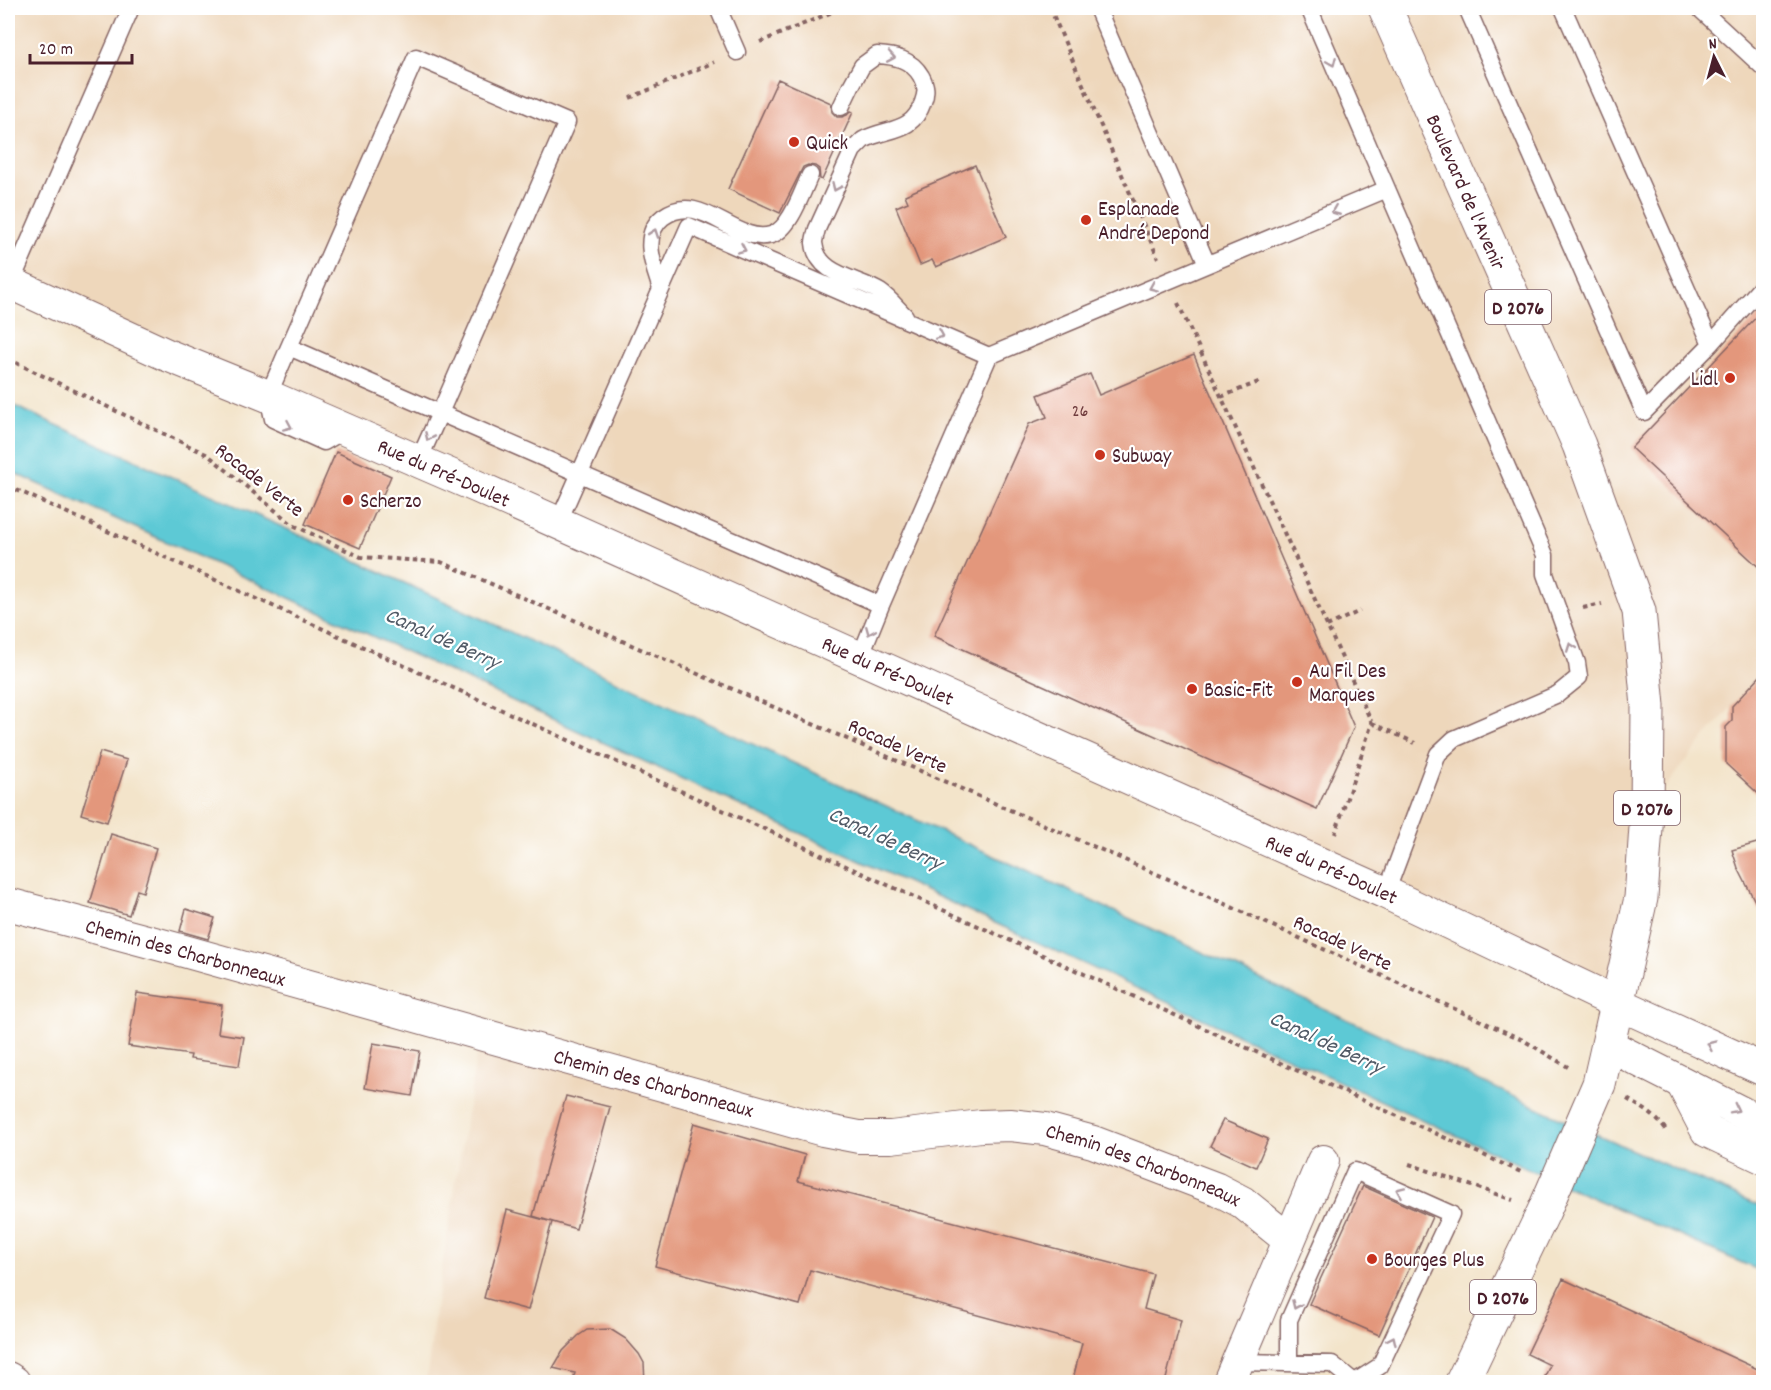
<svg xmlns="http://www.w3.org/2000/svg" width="1771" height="1390" font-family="Dekko,sans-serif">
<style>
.built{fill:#eed7bb}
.water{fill:#5dc9d5;stroke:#547480;stroke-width:1.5}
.building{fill:#e3977b}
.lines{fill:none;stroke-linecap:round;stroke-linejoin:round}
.lane-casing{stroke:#856463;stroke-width:19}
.street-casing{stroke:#856463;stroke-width:34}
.primary-casing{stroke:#856463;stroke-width:35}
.path{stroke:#856463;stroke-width:4;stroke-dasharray:4.5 4.5;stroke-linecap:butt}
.lane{stroke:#fff;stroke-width:16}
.street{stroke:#fff;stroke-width:32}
.primary{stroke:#fff;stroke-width:33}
.oneway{stroke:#ae9aa0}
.poi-dot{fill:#c8321e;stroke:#fff;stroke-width:2}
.labels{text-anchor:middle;stroke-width:4.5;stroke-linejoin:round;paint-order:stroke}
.number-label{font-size:18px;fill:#703d3f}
.shield{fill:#fff;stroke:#80626b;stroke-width:1.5}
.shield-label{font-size:20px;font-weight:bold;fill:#4a1f2b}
.poi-label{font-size:21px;fill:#4a1f2b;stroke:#fff;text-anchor:start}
.street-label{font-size:21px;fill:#4a1f2b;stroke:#fff}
.water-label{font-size:22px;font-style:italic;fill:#515a66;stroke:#fff}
</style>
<rect width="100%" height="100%" fill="#fff"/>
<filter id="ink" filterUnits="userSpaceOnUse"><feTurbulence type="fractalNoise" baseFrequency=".0167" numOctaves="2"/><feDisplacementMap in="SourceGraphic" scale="12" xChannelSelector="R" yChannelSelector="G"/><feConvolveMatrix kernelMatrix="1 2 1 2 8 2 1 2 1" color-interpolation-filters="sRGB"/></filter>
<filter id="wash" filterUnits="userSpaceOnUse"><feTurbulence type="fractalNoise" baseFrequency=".008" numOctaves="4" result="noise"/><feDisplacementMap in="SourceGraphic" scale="24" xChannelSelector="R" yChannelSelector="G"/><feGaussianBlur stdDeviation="1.35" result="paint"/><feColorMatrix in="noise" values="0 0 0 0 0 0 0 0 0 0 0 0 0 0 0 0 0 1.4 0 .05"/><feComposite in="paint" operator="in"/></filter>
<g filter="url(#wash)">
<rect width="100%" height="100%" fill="#f3e4ca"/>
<!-- built -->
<path class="built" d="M8,8H1763V672L1700,743L1647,812L1617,1003L8,282Z
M478,1045L730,1114L997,1132L1090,1147L1253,1221L1270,1264L1220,1382H426L435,1311Z"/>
<!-- water -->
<path class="water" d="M8,403L329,548L1571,1123L1763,1208V1272L1577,1191L233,572L8,470Z"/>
<g id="blocks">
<!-- building -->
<path class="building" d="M778,79L831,103L832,112L837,117H842L847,115L851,111L853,112L822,180L820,179L819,169L815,166L808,165L803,167L780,213L728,189Z
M975,165L1006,237L936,267L932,260L920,265L896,207L908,202L905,195Z
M1764,309V572L1631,448Z
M1194,355L1354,727L1317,809L934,636L1029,424L1047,417L1038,395L1090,374L1099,395Z
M336,452L391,476L360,548L305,524Z
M1764,672V799L1726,764V727L1732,721V706Z
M100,752L127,760L107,822L81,814Z
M111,834L156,848L143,892L137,890L129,915L90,903Z
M1764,841V919L1738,868L1732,850Z
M186,909L215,918L208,939L180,931Z
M137,993L222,1005L218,1033L244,1037L239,1066L190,1059L191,1055L128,1046Z
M373,1043L420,1051L412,1096L365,1088Z
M566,1096L610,1107L576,1229L533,1216Z
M1223,1120L1268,1139L1256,1167L1210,1146Z
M694,1123L805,1155L798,1181L1153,1274L1144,1309L1181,1320L1165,1383H1072L1082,1343L810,1270L800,1305L655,1266Z
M1363,1186L1432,1217L1379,1335L1309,1304Z
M507,1210L552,1222L528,1310L484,1298Z
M1563,1279L1764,1372V1383H1542L1550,1365L1527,1354Z
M610,1329L626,1339L639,1354L644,1363L645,1383H572L575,1373L553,1368L563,1351L578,1336L587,1330Z"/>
</g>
</g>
<g filter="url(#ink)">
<use href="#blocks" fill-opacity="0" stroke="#856463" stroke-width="1.5"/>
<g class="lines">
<defs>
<path id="lane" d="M718,8L737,52
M1097,8L1207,264
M1467,8L1644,412L1711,344L1563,8
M1699,8L1764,68
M416,57L567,122L440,413L289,347Z
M841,107L851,86L862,66L877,55C895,56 911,59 921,76C926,85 927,92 923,102C912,134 888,127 863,140C860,143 856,147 853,150L817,229C816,233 814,239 814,243C817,276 859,278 880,292C889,298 897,308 905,316
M11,283L131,8
M661,289C654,267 640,235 663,217C701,189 734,245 771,235C790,230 802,192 810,175
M1711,344L1764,284
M289,347L268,396L273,419L324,442L345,430
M418,462L440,413L881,605
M558,523L689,226L989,356
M860,657L881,605L989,356L1387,189L1309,8
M1386,893L1438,754L1454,739L1558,694L1579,677L1577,663L1545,574V555L1387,189
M1238,1362L1332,1364L1354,1382
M1289,1362V1320L1355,1171L1451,1214L1380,1366L1355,1382"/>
<g id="street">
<path id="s1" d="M8,282L167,355L268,396L478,487L1386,893L1617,1003L1764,1070"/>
<path id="s2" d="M8,904L184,951L823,1130L859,1137H891L981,1126L1010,1125L1045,1129L1093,1142L1217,1189L1242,1202L1289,1240"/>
<path d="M1608,1045L1764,1124"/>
<path d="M1682,1083L1707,1131L1764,1158"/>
<path d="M8,1378L14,1382"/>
<path d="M1229,1382L1323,1161"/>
</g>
<g id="primary">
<path id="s3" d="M1385,8L1579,445L1639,611L1648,706L1647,813L1641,898L1599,1084L1544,1211L1462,1382"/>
</g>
</defs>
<!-- lane casing -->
<use href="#lane" class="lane-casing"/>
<!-- street casing -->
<use href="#street" class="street-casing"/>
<!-- primary casing -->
<use href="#primary" class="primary-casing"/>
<!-- path -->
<path class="path" d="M1050,8L1158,258
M760,42L842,8
M630,98L714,62
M1178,303L1372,723L1335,834
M8,359L208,455L293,525L361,557L441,562L1205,895L1523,1040L1568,1067
M1221,397L1261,381
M8,486L1523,1173
M1583,608L1602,604
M1327,626L1360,611
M1372,723L1415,743
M1627,1099C1643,1108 1657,1116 1667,1132
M1409,1164L1513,1200"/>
<!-- lane -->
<use href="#lane" class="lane"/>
<!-- street -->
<use href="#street" class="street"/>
<!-- primary -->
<use href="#primary" class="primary"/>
</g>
<!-- one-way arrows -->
<defs><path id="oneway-chevron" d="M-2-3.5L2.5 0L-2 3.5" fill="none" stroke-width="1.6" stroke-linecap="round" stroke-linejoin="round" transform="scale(1.5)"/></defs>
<g class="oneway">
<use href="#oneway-chevron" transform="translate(891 57) rotate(10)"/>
<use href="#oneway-chevron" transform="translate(1332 62) rotate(67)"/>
<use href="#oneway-chevron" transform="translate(836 187) rotate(114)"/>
<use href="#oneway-chevron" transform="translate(1335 211) rotate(158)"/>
<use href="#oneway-chevron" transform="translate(654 233) rotate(-71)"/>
<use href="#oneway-chevron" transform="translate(742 249) rotate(24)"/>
<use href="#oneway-chevron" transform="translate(1153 287) rotate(157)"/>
<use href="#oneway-chevron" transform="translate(940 335) rotate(23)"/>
<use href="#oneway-chevron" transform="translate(288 426) rotate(24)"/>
<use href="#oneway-chevron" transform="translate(429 437) rotate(114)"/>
<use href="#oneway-chevron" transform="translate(870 631) rotate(112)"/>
<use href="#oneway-chevron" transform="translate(1571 647) rotate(-110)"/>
<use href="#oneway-chevron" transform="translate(1711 1045) rotate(-155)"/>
<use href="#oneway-chevron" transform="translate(1735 1109) rotate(27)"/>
<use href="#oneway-chevron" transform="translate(1400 1191) rotate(-156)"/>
<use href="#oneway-chevron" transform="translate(1296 1305) rotate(114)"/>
<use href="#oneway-chevron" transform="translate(1392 1340) rotate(-65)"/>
</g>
</g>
<!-- markers -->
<g class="poi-dot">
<circle cx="794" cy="142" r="6"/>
<circle cx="1086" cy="220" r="6"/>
<circle cx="1730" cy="378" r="6"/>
<circle cx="1100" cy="455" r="6"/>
<circle cx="348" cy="500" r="6"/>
<circle cx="1297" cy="682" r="6"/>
<circle cx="1192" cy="689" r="6"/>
<circle cx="1372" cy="1259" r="6"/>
</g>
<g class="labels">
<!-- number labels -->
<g class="number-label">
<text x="1080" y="416">26</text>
</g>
<!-- shield labels -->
<g class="shield">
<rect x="1485" y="290" width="66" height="34" rx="4.5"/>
<rect x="1614" y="791" width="66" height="34" rx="4.5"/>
<rect x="1470" y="1280" width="66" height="34" rx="4.5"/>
</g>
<g class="shield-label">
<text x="1518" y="314">D 2076</text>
<text x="1647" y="815">D 2076</text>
<text x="1503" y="1304">D 2076</text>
</g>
<!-- poi labels -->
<g class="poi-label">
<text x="806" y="149">Quick</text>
<text x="1098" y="215">Esplanade<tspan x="1098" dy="24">André Depond</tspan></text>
<text x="1718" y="385" text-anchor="end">Lidl</text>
<text x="1112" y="462">Subway</text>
<text x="360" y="507">Scherzo</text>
<text x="1309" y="677">Au Fil Des<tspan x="1309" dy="24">Marques</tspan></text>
<text x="1204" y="696">Basic-Fit</text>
<text x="1384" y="1266">Bourges Plus</text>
</g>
<!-- street labels -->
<g class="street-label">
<text dy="7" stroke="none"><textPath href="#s3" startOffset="201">Boulevard de l'Avenir</textPath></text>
<text dy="7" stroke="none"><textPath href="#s1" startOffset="476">Rue du Pré-Doulet</textPath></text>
<text transform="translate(260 479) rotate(38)" y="7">Rocade Verte</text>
<text dy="7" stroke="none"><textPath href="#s1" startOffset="962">Rue du Pré-Doulet</textPath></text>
<text transform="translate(898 745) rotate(24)" y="7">Rocade Verte</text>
<text dy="7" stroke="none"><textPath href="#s1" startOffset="1448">Rue du Pré-Doulet</textPath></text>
<text transform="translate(1343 942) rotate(25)" y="7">Rocade Verte</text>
<text dy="7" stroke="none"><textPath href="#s2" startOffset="184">Chemin des Charbonneaux</textPath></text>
<text dy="7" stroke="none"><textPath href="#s2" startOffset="670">Chemin des Charbonneaux</textPath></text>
<text dy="7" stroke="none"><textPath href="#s2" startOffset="1174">Chemin des Charbonneaux</textPath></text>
</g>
<!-- water labels -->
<g class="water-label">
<text transform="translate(443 637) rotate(24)" y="8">Canal de Berry</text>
<text transform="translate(886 837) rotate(25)" y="8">Canal de Berry</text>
<text transform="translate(1327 1041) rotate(25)" y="8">Canal de Berry</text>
</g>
</g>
<!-- margin -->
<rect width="1771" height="1390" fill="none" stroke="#fff" stroke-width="30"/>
<!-- north arrow -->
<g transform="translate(1714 57) rotate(354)" stroke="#ffffff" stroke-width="4.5" paint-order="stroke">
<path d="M0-4.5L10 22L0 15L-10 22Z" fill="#4a1f2b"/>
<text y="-9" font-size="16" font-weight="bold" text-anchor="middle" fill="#4a1f2b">N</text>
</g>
<!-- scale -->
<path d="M30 54v9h102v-9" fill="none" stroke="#4a1f2b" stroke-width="3"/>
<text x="39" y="54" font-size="18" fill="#4a1f2b" stroke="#ffffff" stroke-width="4.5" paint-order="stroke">20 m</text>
</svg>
